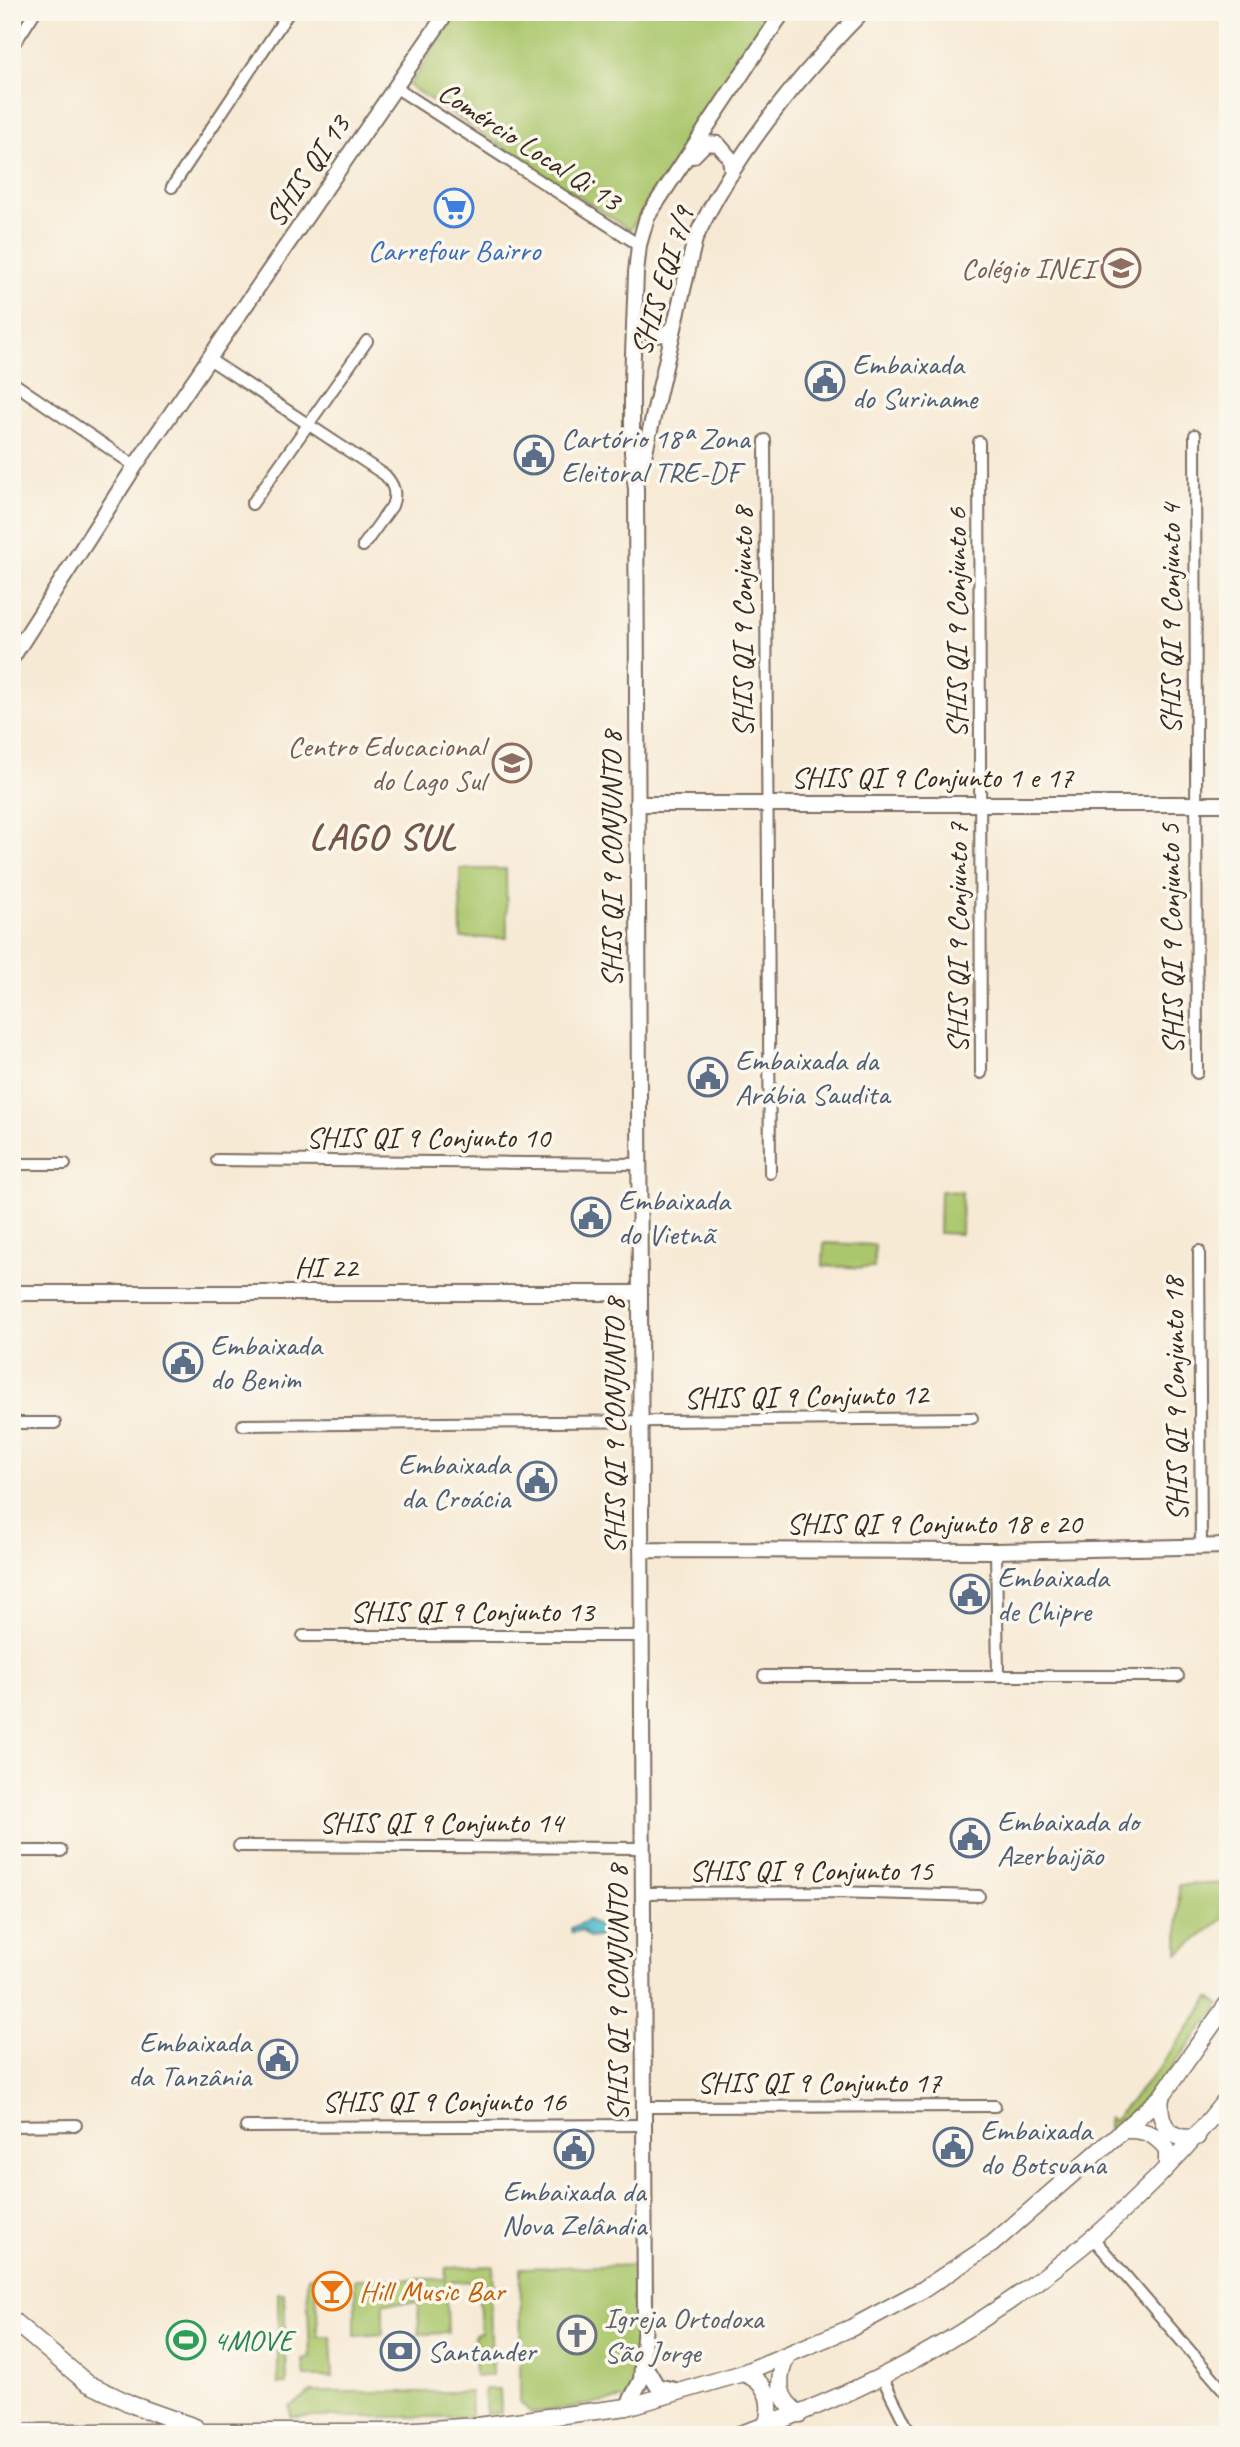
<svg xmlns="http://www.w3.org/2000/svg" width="1240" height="2447" font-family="Caveat,sans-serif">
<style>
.green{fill:#abc76d;stroke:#737846;stroke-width:2}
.water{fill:#4fb9cb;stroke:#457274;stroke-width:2}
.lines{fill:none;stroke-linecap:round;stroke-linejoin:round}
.street-casing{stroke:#7d6d5e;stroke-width:14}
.secondary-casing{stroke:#7d6d5e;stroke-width:18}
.primary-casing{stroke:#7d6d5e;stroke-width:19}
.street{stroke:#fff;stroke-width:10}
.secondary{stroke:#fff;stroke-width:14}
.primary{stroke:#fff;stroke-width:16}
.labels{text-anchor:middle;stroke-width:7;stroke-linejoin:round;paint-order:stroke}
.street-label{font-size:30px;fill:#3b2a1e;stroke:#fbf7ec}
.shop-label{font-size:30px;fill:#366cbe;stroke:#fbf7ec}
.education-label{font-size:30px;fill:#785e54;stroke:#fbf7ec;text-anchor:end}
.service-label{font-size:30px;fill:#4e5e75;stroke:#fbf7ec;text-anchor:start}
.food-label{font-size:30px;fill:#c56008;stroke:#fbf7ec;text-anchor:start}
.worship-label{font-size:30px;fill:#5b616d;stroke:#fbf7ec;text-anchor:start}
.leisure-label{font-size:30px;fill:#27864d;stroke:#fbf7ec;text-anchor:start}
.district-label{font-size:37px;font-weight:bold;letter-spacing:2px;fill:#755647;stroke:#fbf7ec}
</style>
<rect width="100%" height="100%" fill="#fbf7ec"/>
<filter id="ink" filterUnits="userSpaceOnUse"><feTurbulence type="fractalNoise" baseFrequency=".0143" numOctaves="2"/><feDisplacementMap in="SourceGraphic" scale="14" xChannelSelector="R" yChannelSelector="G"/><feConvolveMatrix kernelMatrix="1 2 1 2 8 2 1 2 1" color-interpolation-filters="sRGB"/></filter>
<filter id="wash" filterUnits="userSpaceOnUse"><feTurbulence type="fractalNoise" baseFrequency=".00686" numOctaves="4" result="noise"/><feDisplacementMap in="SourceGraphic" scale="28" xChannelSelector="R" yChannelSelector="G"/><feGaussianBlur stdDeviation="1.57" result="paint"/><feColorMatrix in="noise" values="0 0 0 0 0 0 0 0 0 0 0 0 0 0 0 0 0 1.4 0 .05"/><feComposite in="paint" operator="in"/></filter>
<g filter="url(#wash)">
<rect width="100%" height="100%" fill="#f7ead5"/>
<!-- green -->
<path class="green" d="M458,12H775L630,230L409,86Z
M460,869H506L507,938H461Z
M940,1191L962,1192L961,1234L939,1233Z
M824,1243L875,1245L874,1268L823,1266Z
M1228,1883V1915L1178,1954L1179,1885Z
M1210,1998L1220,2005L1167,2074L1113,2131L1108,2128V2118L1113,2121L1157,2071Z
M644,2265L646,2388L633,2398L531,2413L520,2402L521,2268Z
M493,2266L494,2290L490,2295L492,2375L475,2377L474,2335L481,2333L478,2281L446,2282L448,2333L419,2334L418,2303H383V2334L355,2336V2279H445L446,2268Z
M316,2274L318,2336H331L333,2377H305L303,2359L310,2358L307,2282L308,2277Z
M278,2293H284L287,2384H278Z
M484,2389H500L501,2413L486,2414Z
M311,2392H470L471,2417H291L290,2407Z"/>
<!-- water -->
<path class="water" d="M588,1920L599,1926L603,1936L589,1938L582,1930L572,1933L571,1928Z"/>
</g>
<g filter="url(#ink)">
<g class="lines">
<defs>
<path id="street" d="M17,40L35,12
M395,87L639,245
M172,187L289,12
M209,359L385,475C394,485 397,493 392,506L363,546
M12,382L135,466
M1195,435L1197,1073
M765,440L770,1173
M979,442L981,1073
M252,504L367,341
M217,1160L639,1164
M12,1164H65
M1199,1251L1201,1546
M12,1423H55
M243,1425L972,1418
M996,1551L998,1676
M303,1636H641
M764,1676H1178
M239,1846L642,1848
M12,1851H61
M643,1893L834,1892L979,1896
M643,2107L995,2106
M12,2126L76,2125
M246,2127L644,2125
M1092,2237L1228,2395
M882,2377L911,2435"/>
<path id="secondary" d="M693,156L706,143L718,144L730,158L732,173
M634,321L653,335L665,334L672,329
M639,477L695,239C734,155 797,78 862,12
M12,658L135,466L447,12
M637,804H1228
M12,1293H640
M641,1550L996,1551L1228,1546
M644,2364L657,2386L680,2391
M627,2407L641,2380L645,2323L636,489L632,452V381L636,273L639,245L647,217L783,12"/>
<path id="primary" d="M1161,2097C1158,2122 1168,2142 1197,2137
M1125,2130C1145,2129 1154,2134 1167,2149V2167
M12,2320L87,2383L133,2405L195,2427
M786,2358C776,2381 778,2400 800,2414
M743,2373C767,2382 774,2402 766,2426
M12,2432H385L477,2426L627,2407L743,2373L851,2328L924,2289L992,2244L1161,2097L1228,2003
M737,2435C928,2374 1104,2255 1228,2097"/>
</defs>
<!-- street casing -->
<use href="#street" class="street-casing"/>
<!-- secondary casing -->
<use href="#secondary" class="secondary-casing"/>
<!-- primary casing -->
<use href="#primary" class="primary-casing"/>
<!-- street -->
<use href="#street" class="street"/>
<!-- secondary -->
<use href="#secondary" class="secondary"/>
<!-- primary -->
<use href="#primary" class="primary"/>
</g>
</g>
<!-- icons -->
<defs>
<symbol id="supermarket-ring" viewBox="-11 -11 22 22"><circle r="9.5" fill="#fbf7ec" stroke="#3f7fe0" stroke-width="1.5"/><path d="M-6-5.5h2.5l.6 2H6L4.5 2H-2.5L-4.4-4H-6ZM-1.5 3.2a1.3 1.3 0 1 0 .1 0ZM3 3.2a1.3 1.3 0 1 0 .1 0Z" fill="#3f7fe0"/></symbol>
<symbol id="school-ring" viewBox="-11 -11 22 22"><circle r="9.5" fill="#fbf7ec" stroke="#8d6e63" stroke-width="1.5"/><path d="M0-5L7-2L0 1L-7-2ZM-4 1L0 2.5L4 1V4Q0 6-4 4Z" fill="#8d6e63"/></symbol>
<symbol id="civic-ring" viewBox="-11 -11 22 22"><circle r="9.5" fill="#fbf7ec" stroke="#5c6f8a" stroke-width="1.5"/><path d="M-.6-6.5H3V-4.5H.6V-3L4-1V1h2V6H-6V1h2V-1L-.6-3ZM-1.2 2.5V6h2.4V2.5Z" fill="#5c6f8a"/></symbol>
<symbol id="bar-ring" viewBox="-11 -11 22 22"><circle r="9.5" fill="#fbf7ec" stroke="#e8710a" stroke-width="1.5"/><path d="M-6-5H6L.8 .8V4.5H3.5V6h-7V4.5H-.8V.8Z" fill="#e8710a"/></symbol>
<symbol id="church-ring" viewBox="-11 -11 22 22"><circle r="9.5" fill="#fbf7ec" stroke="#6b7280" stroke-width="1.5"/><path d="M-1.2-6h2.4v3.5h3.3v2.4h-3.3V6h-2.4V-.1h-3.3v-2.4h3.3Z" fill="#6b7280"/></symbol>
<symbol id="stadium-ring" viewBox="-11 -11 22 22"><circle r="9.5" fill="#fbf7ec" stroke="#2e9e5b" stroke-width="1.5"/><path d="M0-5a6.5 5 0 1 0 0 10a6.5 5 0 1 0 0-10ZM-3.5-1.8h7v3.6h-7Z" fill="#2e9e5b"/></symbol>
<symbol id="bank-ring" viewBox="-11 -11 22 22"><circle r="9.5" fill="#fbf7ec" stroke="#5c6f8a" stroke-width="1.5"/><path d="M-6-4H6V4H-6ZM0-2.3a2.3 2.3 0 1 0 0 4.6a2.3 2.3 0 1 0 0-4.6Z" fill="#5c6f8a"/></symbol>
</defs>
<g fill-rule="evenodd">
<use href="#supermarket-ring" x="432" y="186" width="44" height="44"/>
<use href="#school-ring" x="1099" y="246" width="44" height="44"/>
<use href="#civic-ring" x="803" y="359" width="44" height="44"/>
<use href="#civic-ring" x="512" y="433" width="44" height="44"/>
<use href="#school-ring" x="490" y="741" width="44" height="44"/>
<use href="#civic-ring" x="686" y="1055" width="44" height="44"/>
<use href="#civic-ring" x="569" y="1195" width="44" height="44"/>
<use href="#civic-ring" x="161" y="1340" width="44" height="44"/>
<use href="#civic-ring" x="515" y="1459" width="44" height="44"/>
<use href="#civic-ring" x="948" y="1572" width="44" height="44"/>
<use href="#civic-ring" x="948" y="1816" width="44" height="44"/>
<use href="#civic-ring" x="256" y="2037" width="44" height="44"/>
<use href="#civic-ring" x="931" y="2125" width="44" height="44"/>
<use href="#civic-ring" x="552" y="2127" width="44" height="44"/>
<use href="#bar-ring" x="310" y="2269" width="44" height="44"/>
<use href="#church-ring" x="555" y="2313" width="44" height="44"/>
<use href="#stadium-ring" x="164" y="2318" width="44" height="44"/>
<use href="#bank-ring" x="378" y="2329" width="44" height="44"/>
</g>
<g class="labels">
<!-- street labels -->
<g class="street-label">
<text transform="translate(530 146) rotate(33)" y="10">Comércio Local Qi 13</text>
<text transform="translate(307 171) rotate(-56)" y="10">SHIS QI 13</text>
<text transform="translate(662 281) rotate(-73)" y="10">SHIS EQI 7/9</text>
<text transform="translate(1170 619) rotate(-90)" y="10">SHIS QI 9 Conjunto 4</text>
<text transform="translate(742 622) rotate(-90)" y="10">SHIS QI 9 Conjunto 8</text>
<text transform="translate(956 623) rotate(-90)" y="10">SHIS QI 9 Conjunto 6</text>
<text x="932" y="787">SHIS QI 9 Conjunto 1 e 17</text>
<text transform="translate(611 859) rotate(-90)" y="10">SHIS QI 9 CONJUNTO 8</text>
<text transform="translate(957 938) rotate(-90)" y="10">SHIS QI 9 Conjunto 7</text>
<text transform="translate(1171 939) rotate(-91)" y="10">SHIS QI 9 Conjunto 5</text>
<text x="428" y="1147">SHIS QI 9 Conjunto 10</text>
<text x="326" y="1277">HI 22</text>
<text transform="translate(806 1396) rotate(-1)" y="10">SHIS QI 9 Conjunto 12</text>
<text transform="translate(1175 1399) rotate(-91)" y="10">SHIS QI 9 Conjunto 18</text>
<text transform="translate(614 1426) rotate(-90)" y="10">SHIS QI 9 CONJUNTO 8</text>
<text x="934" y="1533">SHIS QI 9 Conjunto 18 e 20</text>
<text x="472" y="1621">SHIS QI 9 Conjunto 13</text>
<text x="441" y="1832">SHIS QI 9 Conjunto 14</text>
<text x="811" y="1880">SHIS QI 9 Conjunto 15</text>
<text transform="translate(617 1993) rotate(-90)" y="10">SHIS QI 9 CONJUNTO 8</text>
<text x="819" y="2092">SHIS QI 9 Conjunto 17</text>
<text x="444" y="2111">SHIS QI 9 Conjunto 16</text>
</g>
<!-- shop labels -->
<g class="shop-label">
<text x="454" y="260">Carrefour Bairro</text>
</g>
<!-- education labels -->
<g class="education-label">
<text x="1094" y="278">Colégio INEI</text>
<text x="485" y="756">Centro Educacional<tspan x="485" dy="34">do Lago Sul</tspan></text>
</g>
<!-- service labels -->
<g class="service-label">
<text x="852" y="374">Embaixada<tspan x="852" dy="34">do Suriname</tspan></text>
<text x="561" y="448">Cartório 18ª Zona<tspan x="561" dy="34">Eleitoral TRE-DF</tspan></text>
<text x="735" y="1070">Embaixada da<tspan x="735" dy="34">Arábia Saudita</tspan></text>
<text x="618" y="1210">Embaixada<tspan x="618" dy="34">do Vietnã</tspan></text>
<text x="210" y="1355">Embaixada<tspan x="210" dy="34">do Benim</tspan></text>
<text x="510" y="1474" text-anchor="end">Embaixada<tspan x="510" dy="34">da Croácia</tspan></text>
<text x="997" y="1587">Embaixada<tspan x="997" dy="34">de Chipre</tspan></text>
<text x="997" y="1831">Embaixada do<tspan x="997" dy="34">Azerbaijão</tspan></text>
<text x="251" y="2052" text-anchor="end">Embaixada<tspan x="251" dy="34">da Tanzânia</tspan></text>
<text x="980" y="2140">Embaixada<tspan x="980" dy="34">do Botsuana</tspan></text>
<text x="574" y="2201" text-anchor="middle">Embaixada da<tspan x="574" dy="34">Nova Zelândia</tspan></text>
<text x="427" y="2361">Santander</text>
</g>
<!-- food labels -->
<g class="food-label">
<text x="359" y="2301">Hill Music Bar</text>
</g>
<!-- worship labels -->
<g class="worship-label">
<text x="604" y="2328">Igreja Ortodoxa<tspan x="604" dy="34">São Jorge</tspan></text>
</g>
<!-- leisure labels -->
<g class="leisure-label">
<text x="213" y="2350">4MOVE</text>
</g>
<!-- district labels -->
<g class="district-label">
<text x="383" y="849">LAGO SUL</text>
</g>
</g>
<!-- margin -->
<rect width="1240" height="2447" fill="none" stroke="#fbf7ec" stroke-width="42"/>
</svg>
